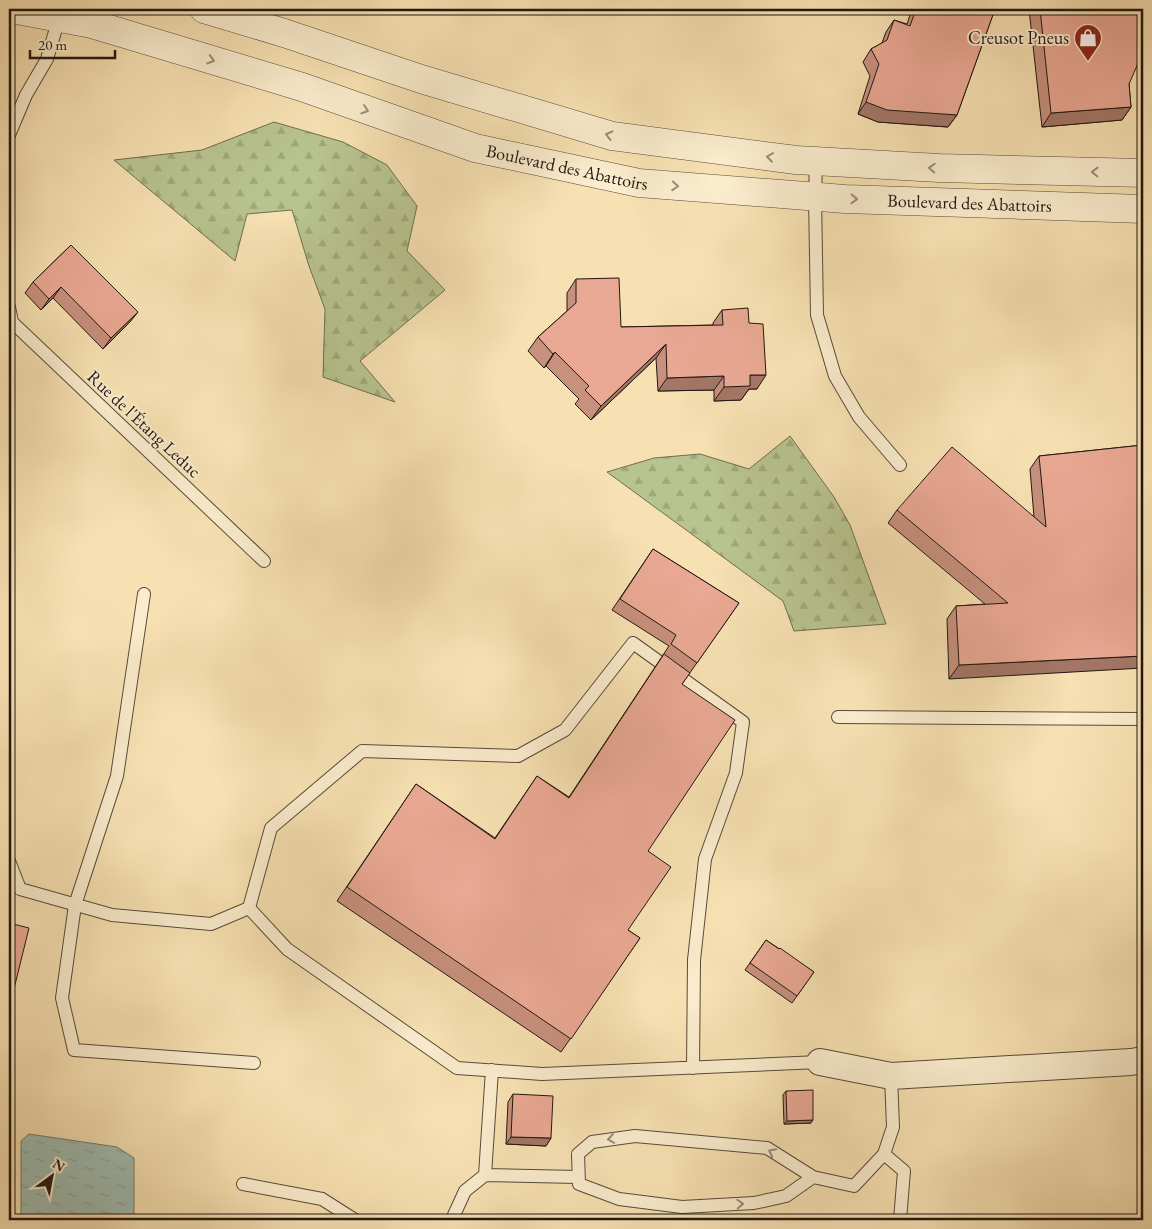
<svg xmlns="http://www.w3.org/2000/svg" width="1152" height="1229" font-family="'EB Garamond',serif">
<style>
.forest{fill:url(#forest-firs);stroke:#6d6e50}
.water{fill:url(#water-ripples);stroke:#6c7a71}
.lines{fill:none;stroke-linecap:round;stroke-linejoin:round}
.service-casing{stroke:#574a39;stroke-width:14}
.minor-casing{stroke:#574a39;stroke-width:28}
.tertiary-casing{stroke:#574a39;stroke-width:29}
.service{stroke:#faeccd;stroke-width:12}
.minor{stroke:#faeccd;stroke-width:26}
.tertiary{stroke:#faeccd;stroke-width:28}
.wall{fill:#c8907e;stroke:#221711}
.shaded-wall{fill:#a37667;stroke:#221711}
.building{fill:#e9a893;stroke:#221711}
.oneway{stroke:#998c78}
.labels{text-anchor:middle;stroke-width:4;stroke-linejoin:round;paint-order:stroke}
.poi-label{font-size:18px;fill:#221711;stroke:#faeccd;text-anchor:end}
.street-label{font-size:18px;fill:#221711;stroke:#faeccd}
</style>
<defs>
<pattern id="forest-firs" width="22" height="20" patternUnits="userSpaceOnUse" patternTransform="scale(1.25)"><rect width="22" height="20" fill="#b8c48f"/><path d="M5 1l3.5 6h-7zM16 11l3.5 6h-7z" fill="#9ea87a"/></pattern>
<pattern id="water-ripples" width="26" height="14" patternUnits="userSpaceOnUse" patternTransform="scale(1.25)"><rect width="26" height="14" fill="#9ebcb1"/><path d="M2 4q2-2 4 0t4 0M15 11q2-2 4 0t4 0" fill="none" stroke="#88a197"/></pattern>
</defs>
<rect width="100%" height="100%" fill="#f7e1b2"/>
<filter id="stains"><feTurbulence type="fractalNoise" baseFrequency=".004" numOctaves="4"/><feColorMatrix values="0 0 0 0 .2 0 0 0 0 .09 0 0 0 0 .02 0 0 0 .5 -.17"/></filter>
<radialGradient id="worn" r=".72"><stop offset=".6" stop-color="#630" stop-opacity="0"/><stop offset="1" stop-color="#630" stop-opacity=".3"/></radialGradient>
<!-- forest -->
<path class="forest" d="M274,122L343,142L387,165L417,206L407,251L445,290L360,361L395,402L323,377L325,309L309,266L292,210L247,214L235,261L114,160L202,150Z
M790,436L834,497L850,525L886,624L794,631L783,601L607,472L654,458L700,454L749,469Z"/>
<!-- water -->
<path class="water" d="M29,1134L117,1147L134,1158V1220H21V1141Z"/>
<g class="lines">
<defs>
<path id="service" d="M9,135L26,95L47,59L59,18
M816,162L815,196L817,315L835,376L859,417L900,465
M9,307L12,322L264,561
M144,594L117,776L75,905L62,998L74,1050L254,1063
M838,717L1143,719
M9,861L20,889L112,915L211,924L249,908
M693,1068L694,960L705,859L736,773L743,722L633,643L565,730L518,756L362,751L271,828L249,908L287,949L457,1068L542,1074L820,1062
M492,1070L485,1175L578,1177
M884,1154L904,1171L900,1220
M813,1177L786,1196L754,1203L682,1207L619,1199L579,1184L578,1154L592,1142L635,1136L767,1148L813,1177L854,1186L884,1154L893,1127L891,1076
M243,1184L322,1199L355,1220
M454,1220V1215L465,1191L485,1175"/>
<path id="minor" d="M820,1062L891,1076L1131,1062L1143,1060"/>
<g id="tertiary">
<path id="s1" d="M11,9L92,24L302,87L475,148L639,183L845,199L1143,209"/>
<path d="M204,9L284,33L421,79L612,136L796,160L939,168L1143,173"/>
</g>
</defs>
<!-- service casing -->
<use href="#service" class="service-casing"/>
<!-- minor casing -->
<use href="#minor" class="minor-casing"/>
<!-- tertiary casing -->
<use href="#tertiary" class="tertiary-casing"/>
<!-- service -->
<use href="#service" class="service"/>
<!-- minor -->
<use href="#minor" class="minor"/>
<!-- tertiary -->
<use href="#tertiary" class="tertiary"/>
</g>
<!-- wall -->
<path class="wall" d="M912,9H995L957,115L948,127L878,122L858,114L870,76L863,62L871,49L882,43L886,32L894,20L907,24Z
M1029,9H1122L1131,107L1122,120L1042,127Z
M71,245L130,322L103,349L53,298L41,310L25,293L33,282Z
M576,279L621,327L713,325V323L722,310L749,323L757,389H749L741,400L714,401V390L658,391L656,358L591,420L575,404L579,399L546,366L544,368L528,351L538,337L567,311V293Z
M1143,445L949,679L947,619L956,606L985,604L888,523L897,510L1034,517L1030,469L1039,456Z
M653,549L739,603L682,684L648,851L628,930L640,938L561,1052L337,901L416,784L495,838L537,776L569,797L669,646L612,610Z
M766,940L814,972L792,1003L745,970Z
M786,1091L811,1123L784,1124L783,1095Z
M513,1094L551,1138L546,1146L506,1144L508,1102Z"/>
<!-- shaded-wall -->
<path class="shaded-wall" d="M866,102L957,115L948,127L878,122L858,114Z
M1131,107L1122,120L1042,127L1051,113Z
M61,287L53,298L41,310L49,299Z
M138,312L130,322L103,349L111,338Z
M666,344L656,358L591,420L601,406Z
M555,352L546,366L544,368L553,354Z
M750,375H766L757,389H749L741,400L714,401L724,387Z
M724,376L714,390L658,391L667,378Z
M1143,656V668L949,679L959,665Z
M813,1120L811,1123L784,1124L787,1121Z
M511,1137L551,1138L546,1146L506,1144Z"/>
<!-- building -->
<path class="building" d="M916,9H995L957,115L887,110L866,102L879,64L871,49L887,40L894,20L910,26Z
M1040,9H1143V52L1129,84L1131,107L1051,113Z
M71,245L138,312L111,338L61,287L49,299L33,282Z
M619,278L621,327L723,325L722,310L748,308L749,323L763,324L766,375H750V386L724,387V376L667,378L666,344L601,406L585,390L589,386L555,352L553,354L538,337L576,303V279Z
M1143,445V656L959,665L956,606L1008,603L897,510L952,447L1046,527L1039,456Z
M653,549L739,603L697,663L671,644L676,635L620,599Z
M664,654L690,673L682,684L735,720L648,851L671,867L628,930L640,938L571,1039L347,887L416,784L495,839L537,776L569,798Z
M9,923L29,928L9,1009Z
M766,940L779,949L780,948L814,972L797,996L750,963Z
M813,1090V1120L787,1121L786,1091Z
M513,1094L553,1096L551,1138L511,1137Z"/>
<!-- one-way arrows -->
<defs><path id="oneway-chevron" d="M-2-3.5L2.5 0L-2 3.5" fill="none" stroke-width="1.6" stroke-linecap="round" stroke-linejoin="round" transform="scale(1.25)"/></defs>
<g class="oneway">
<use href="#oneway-chevron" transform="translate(211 60) rotate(17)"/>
<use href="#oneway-chevron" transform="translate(365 110) rotate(19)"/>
<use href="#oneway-chevron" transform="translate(609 135) rotate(-166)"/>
<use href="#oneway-chevron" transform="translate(770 157) rotate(-172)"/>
<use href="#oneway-chevron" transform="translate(932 168) rotate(-177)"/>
<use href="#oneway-chevron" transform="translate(1095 172) rotate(-179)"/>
<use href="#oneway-chevron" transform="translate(675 186) rotate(4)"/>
<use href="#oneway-chevron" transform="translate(854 199) rotate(2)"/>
<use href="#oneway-chevron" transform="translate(611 1139) rotate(172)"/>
<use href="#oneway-chevron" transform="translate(772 1152) rotate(-153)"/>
<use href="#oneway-chevron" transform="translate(740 1204) rotate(-3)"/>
</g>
<!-- icons -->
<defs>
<symbol id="shop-pin" viewBox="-11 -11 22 30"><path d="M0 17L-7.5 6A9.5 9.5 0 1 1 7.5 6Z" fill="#8f2418" stroke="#faeccd"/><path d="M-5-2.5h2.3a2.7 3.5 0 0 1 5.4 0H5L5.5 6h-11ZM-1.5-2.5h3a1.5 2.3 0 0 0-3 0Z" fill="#fff"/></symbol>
</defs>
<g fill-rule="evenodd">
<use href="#shop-pin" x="1072" y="22" width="32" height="43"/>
</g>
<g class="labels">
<!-- poi labels -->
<g class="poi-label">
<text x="1069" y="44">Creusot Pneus</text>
</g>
<!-- street labels -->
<g class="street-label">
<text dy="6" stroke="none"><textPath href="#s1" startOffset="579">Boulevard des Abattoirs</textPath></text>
<text dy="6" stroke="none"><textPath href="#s1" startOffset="984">Boulevard des Abattoirs</textPath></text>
<text transform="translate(144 424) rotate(43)" y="6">Rue de l'Étang Leduc</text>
</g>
</g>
<!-- margin -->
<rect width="1152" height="1229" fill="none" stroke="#f7e1b2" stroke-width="30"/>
<rect x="10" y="10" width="1132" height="1209" fill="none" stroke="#221711" stroke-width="2.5"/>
<rect x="15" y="15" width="1122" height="1199" fill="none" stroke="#221711"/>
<!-- north arrow -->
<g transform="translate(52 1176) rotate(32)" stroke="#faeccd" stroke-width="4" paint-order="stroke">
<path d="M0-4L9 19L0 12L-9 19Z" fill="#221711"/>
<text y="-8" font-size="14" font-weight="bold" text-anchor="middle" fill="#221711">N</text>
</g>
<!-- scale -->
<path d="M30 50v8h85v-8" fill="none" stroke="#221711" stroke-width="2.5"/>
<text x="38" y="50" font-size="15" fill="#221711" stroke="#faeccd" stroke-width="4" paint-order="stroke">20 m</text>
<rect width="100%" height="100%" filter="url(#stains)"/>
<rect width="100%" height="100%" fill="url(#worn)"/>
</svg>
